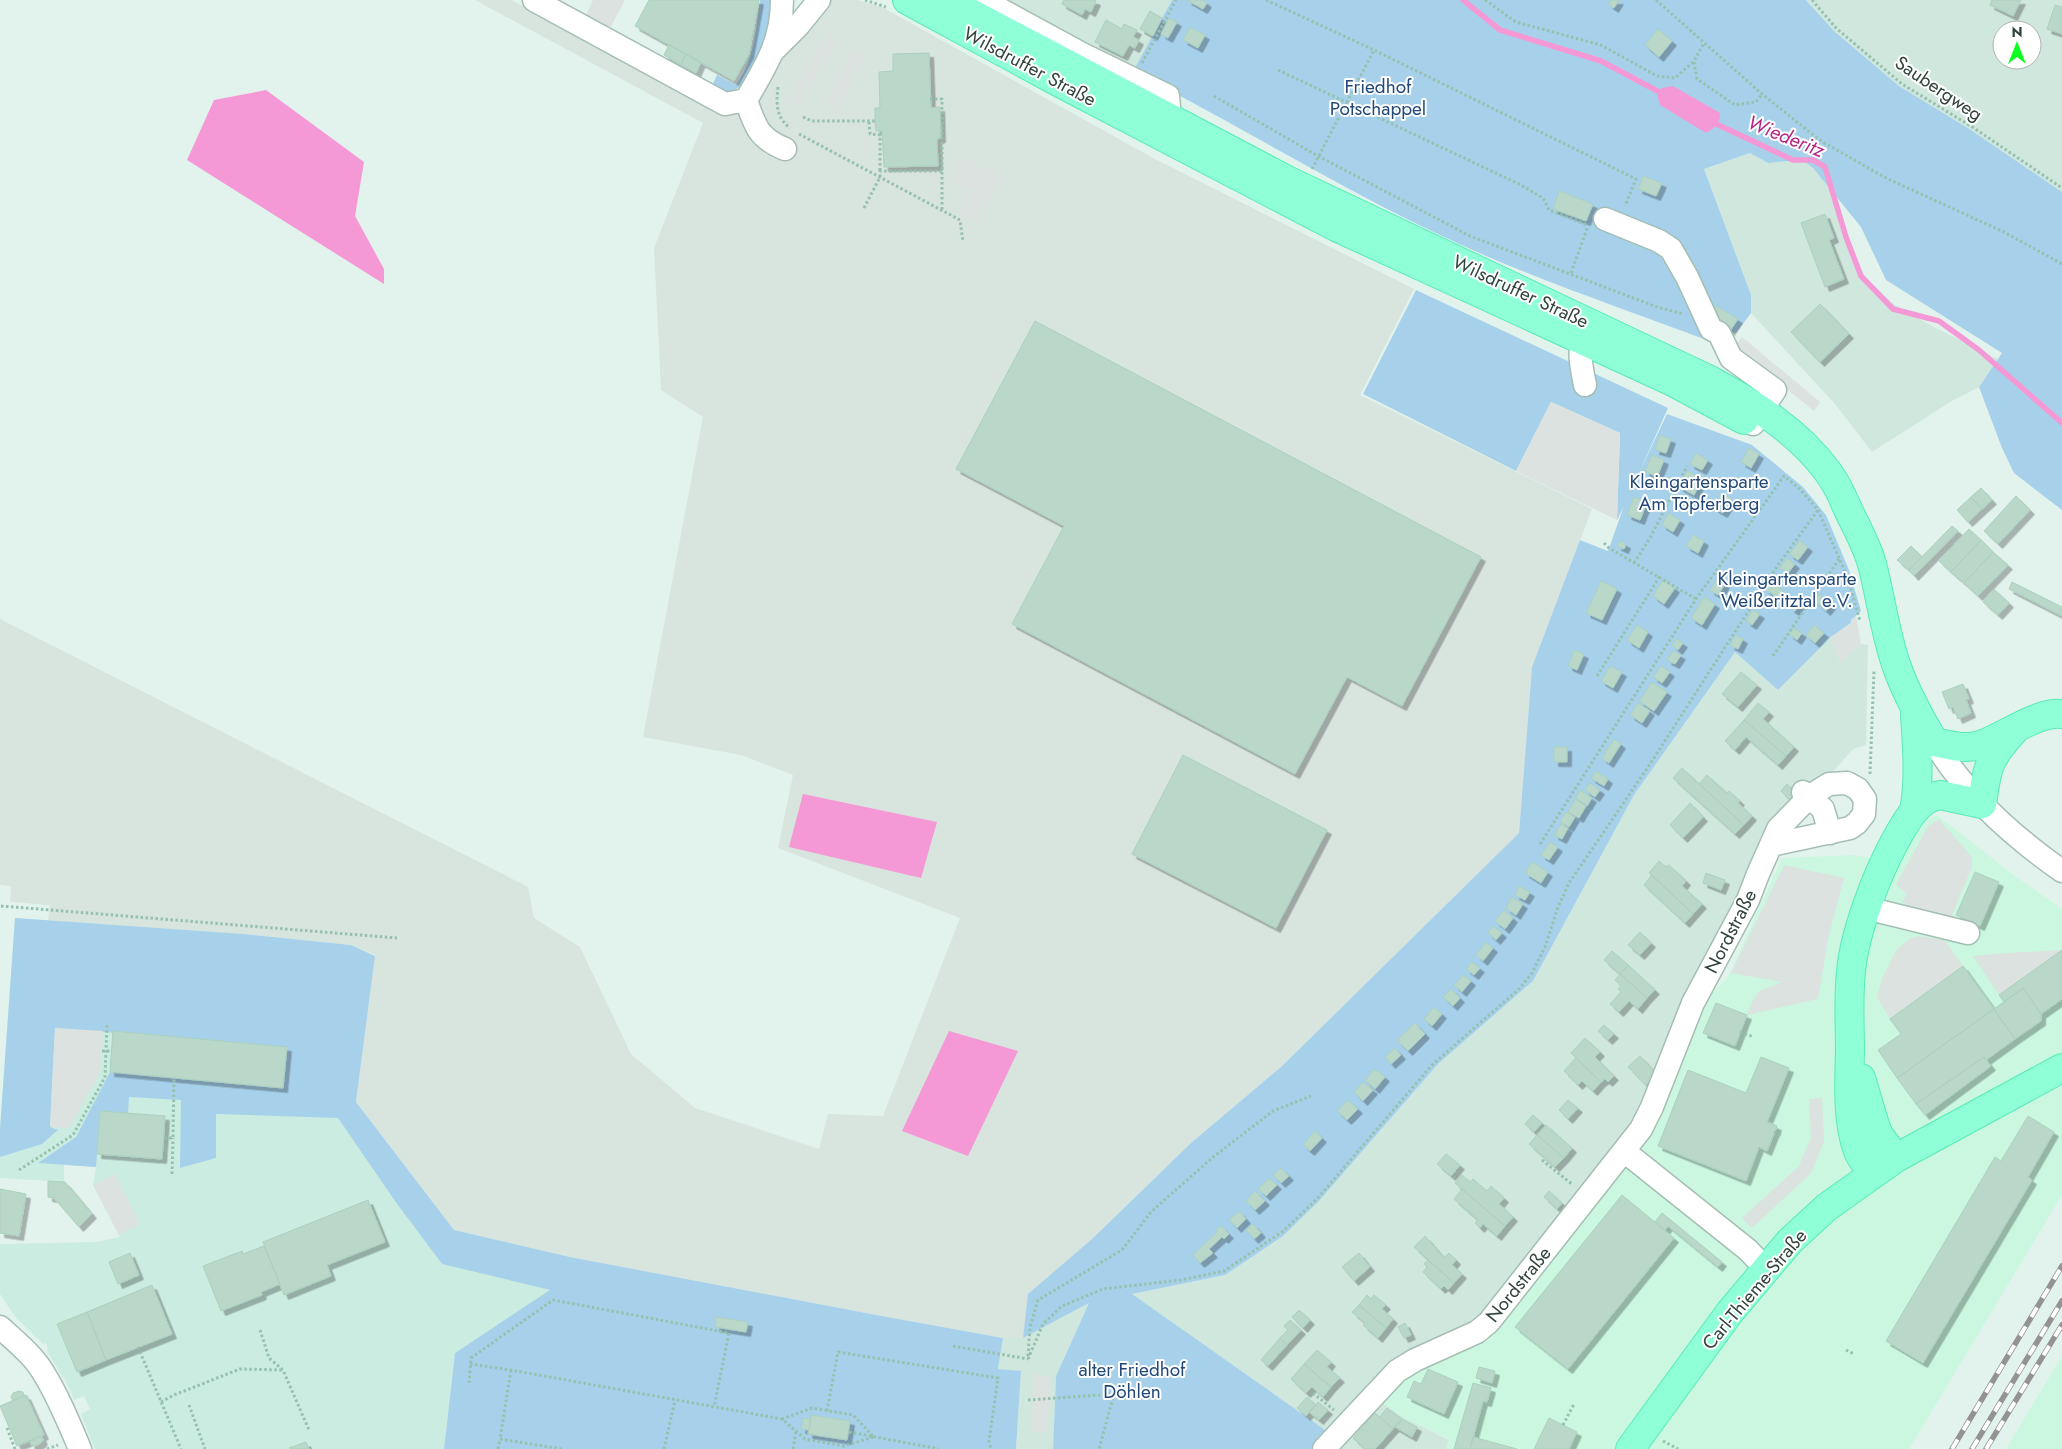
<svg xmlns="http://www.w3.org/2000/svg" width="2062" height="1449" font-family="Jost,sans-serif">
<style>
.residential{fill:#d0e7de;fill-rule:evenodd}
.commercial{fill:#cbf7e1}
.industrial{fill:#d8e4de}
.education{fill:#cbede1}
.green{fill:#a7d1eb}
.parking{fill:#dbe2df}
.water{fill:#f599d6}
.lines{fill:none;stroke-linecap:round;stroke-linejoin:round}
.stream{stroke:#f599d6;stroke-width:5.5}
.building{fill:#bad8ca;stroke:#aad0bf;filter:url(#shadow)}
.minor-casing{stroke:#a4beb4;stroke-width:25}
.major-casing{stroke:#57ecb5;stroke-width:30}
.path{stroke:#95c1ae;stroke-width:3;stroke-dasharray:2.5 2.5;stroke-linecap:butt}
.minor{stroke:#fff;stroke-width:22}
.major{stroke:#8fffd7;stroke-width:28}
.rail-casing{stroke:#939393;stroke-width:5.5}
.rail{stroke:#fff;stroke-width:4;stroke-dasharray:11;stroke-linecap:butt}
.labels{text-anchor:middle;stroke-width:4;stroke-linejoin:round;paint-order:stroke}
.street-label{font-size:19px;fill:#32443c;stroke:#fff}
.park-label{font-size:19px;fill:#22497a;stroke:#fff}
.water-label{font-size:20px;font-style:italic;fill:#b72583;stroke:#fff}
</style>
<defs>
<filter id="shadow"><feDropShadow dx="4.5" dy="4.5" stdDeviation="0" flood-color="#0004"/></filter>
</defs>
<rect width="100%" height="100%" fill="#e2f3ed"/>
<!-- residential -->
<path class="residential" d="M993,0H1172L1132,73Z
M1806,0H2062V192L1971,130L1899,86L1834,31ZM2002,30H2032V60H2002Z
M1750,153L1768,163L1802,160L1813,168L1829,187L1861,276L1895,305L1934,327L1998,359L1979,387L1950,402L1872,452L1835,404L1751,313V295L1704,169Z
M1831,637L1840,662L1861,644L1868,645L1866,745L1853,749L1831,774L1770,830L1700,973L1639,1118L1499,1301L1378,1400L1405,1418L1449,1440L1446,1449H1313L1318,1443L1287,1403L1131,1294L1225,1275L1319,1201L1438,1064L1533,981L1634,795L1735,651L1778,690Z
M1089,1303L1056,1376L1053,1449H1016L1021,1372L998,1369L1003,1338H1023Z"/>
<!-- commercial -->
<path class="commercial" d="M1937,815L2015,876L2062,909V1195L1909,1449H1446L1449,1439L1404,1418L1378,1400L1400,1376L1485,1334L1600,1188L1706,998L1727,979L1782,858L1855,855L1897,864L1923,820Z
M2062,1356V1449H2006L2007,1447Z"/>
<!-- industrial -->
<path class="industrial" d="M475,0H511L729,116L804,0H857L882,7L1153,158L1414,289L1360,395L1592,509L1532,667L1519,833L1281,1067L1191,1143L1092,1239L1029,1294L1023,1338H1003L871,1314L570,1257L454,1230L356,1102L375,955L351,945L243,934L48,921L50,905L10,902L11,886L0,885V619L528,887L534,918L580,947L631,1054L695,1108L819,1149L828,1114L883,1116L960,918L778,848L793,775L741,755L643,737L703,417L661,390L654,248L703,123Z"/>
<!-- education -->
<path class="education" d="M15,918L243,934L338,1118L442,1264L551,1290L455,1353L444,1449H95L81,1414L90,1409L84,1396L74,1400L66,1382L48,1353L47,1345L45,1343L43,1344L16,1318L0,1294V1244L95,1242L120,1237L93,1185L96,1167L64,1165V1182L0,1178V1129Z"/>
<!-- green -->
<path class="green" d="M760,0H774C770,21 755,82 734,90C726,93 719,90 712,86L717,75L736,85C754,61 756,29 760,0Z
M1172,0H1806L1834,31L1899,86L1971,130L2062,192V510L2014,473L2002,448L1979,387L2002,353L1886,280L1861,227L1813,168L1802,160L1768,163L1750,153L1704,169L1751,295V313L1736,333L1711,329L1704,339C1622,308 1537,280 1457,243C1363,200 1273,146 1182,97L1166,85L1132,73Z
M1416,290L1668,408L1639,473L1667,414L1752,445L1803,487L1826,515L1849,570L1861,611L1851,620V623L1831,637L1778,690L1735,652L1634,795L1533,981L1438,1064L1319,1201L1283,1236L1225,1275L1132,1294L1328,1432L1313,1449H1053L1056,1376L1089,1303L1023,1338L1028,1294L1092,1239L1191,1143L1281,1067L1519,833L1532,667L1580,540L1608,551L1624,506L1617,520L1620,433L1551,402L1516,471L1363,394Z
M15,918L243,934L351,945L375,956L356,1102L454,1230L570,1257L871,1314L1003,1338L998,1369L1021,1371L1016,1449H444L455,1353L550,1290L442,1264L395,1201L338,1118L216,1114V1158L180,1168L181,1100L129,1097L128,1114L100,1112L96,1167L38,1163L76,1137L110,1072L283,1088L287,1047L55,1028L50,1127L58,1130L42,1144L0,1157V1129Z"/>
<!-- parking -->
<path class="parking" d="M593,0H625L609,30L585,17Z
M828,35L839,42L797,108L786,101Z
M853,50L865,57L836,109L824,102Z
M961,157L981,167L990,169L1002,177L977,224L958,213L969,191L948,179Z
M1742,337L1820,402L1814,411L1734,347Z
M1551,402L1620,433L1617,520L1516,471Z
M1856,616L1861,644L1840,662L1831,637L1851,623V620Z
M1939,819L1972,857V867L1951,918L1927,910L1907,905L1902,902L1907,894L1896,885L1928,826Z
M1784,865L1844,878L1828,939L1818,999L1747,1015L1751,1004L1759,991L1782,982L1731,973Z
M1918,936L1944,940L1963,966L1890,1019L1877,997L1882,979L1897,949L1911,938Z
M2062,950L1999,995L1973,956L2008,953Z
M55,1028L103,1031L100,1073L69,1128L50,1127Z
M1822,1098L1824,1141L1811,1173L1752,1228L1742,1218L1799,1166L1811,1137L1809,1099Z
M115,1174L140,1224L119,1235L93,1185Z
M1033,1374L1050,1377L1048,1432L1032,1433Z"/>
<!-- water -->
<path class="water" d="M1673,86L1720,113C1720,123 1715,128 1706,133L1660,105L1657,95L1662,88Z
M266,90L364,162L355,216L384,269V284L187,160L214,100Z
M803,794L937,822L921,878L789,847Z
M949,1031L1018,1051L968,1156L902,1131Z"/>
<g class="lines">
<!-- stream -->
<path class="stream" d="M1463,0L1500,30L1601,61L1665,95
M1712,122L1793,160H1813L1825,167L1846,237L1861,276L1893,309L1939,321L1979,350L2062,423"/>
</g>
<!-- building -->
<path class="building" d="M649,0H759L749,54L734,81L635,26Z
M1064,0H1094L1096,1L1091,12L1085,9L1082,15L1062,4Z
M1187,0H1203L1207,3L1203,9Z
M1609,0H1619L1614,8L1608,4L1611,1Z
M1992,0H2021L2013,16L1990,5Z
M2055,5L2062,7V34L2047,29Z
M1150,11L1162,18L1153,36L1140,29Z
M1169,18L1177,22L1168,38L1161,34Z
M1106,20L1122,29L1124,24L1137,30L1133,37L1139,40L1135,48L1129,45L1123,56L1095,42Z
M1190,27L1205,35L1198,48L1183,40Z
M1658,29L1672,41L1659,57L1645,45Z
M669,45L686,54L681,65L664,55Z
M929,53L931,108L940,107L941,138L937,139L938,166L884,167L882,131H876L875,121V108H880L879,72L893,71V54Z
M686,54L701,62L696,73L681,65Z
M1643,176L1662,183L1656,196L1638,189Z
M1559,191L1593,204L1586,221L1553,209Z
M1825,214L1834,238L1829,240L1844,279L1825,287L1801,223Z
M1820,304L1849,334L1820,362L1791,332Z
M1716,306L1738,319L1730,331L1709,319Z
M1035,321L1481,557L1402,706L1347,677L1295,774L1012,624L1064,526L956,469Z
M1660,435L1671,439L1666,453L1655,450Z
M1749,448L1759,454L1751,468L1741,462Z
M1696,453L1708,460L1702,470L1690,464Z
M1652,455L1664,460L1657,477L1645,471Z
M1687,471L1702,479L1694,495L1679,487Z
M1981,488L1992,500L1982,509L1971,497Z
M1722,493L1732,499L1723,513L1714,508Z
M2016,496L2030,510L1998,544L1984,531Z
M1634,497L1647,502L1640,520L1627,515Z
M1971,497L1982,509L1968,522L1957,510Z
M1668,513L1680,520L1673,532L1662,525Z
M1952,526L1958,531L1914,576L1909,570Z
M1969,529L1981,540L1951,572L1939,561Z
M1693,535L1704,541L1698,553L1686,546Z
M1981,540L1993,552L1964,583L1951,572Z
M1620,541L1626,544L1624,549L1617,546Z
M1800,541L1808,547L1798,560L1789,554Z
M1911,546L1922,557L1909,570L1897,560Z
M1993,552L2008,565L1978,596L1964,583Z
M1787,558L1795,564L1788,573L1780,568Z
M1717,579L1725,584L1718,595L1710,590Z
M1663,580L1675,588L1664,604L1653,596Z
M1601,581L1617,589L1602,620L1586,613Z
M1770,581L1783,591L1778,598L1765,589Z
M2012,582L2062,607V616L2009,589Z
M1994,589L2009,603L1998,615L1983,602Z
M1819,594L1831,605L1826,611L1814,600Z
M1704,597L1715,604L1702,625L1691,618Z
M1797,597L1802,600L1795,611L1790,608Z
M1753,610L1760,614L1752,625L1746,621Z
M1637,625L1648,632L1639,648L1627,640Z
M1814,625L1824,633L1815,643L1806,635Z
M1794,628L1802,633L1797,640L1789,634Z
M1736,635L1743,639L1738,649L1730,645Z
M1677,639L1683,643L1678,650L1672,645Z
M1574,650L1584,654L1577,670L1568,666Z
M1673,651L1681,655L1675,664L1667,660Z
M1610,666L1622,672L1613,688L1601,681Z
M1661,666L1670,672L1662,683L1653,677Z
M1741,672L1757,685L1738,707L1722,694Z
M1652,682L1667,692L1654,711L1639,701Z
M1963,684L1969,699L1966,700L1971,713L1958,719L1953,707L1949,709L1942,692Z
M1638,703L1650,711L1642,723L1630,715Z
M1758,703L1769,712L1763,719L1794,747L1786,756L1744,720Z
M1744,720L1786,756L1778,765L1746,737L1735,750L1725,741Z
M1614,739L1621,744L1609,763L1602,758Z
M1554,747H1567V762H1554Z
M1183,755L1327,830L1276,928L1132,854Z
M1682,768L1744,825L1735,834L1673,778Z
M1596,771L1608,779L1604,786L1591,778Z
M1707,775L1727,793L1729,791L1740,801L1738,803L1752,816L1744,825L1699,784Z
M1590,783L1600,790L1595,797L1585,790Z
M1787,784L1800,796L1793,803L1781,791Z
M1580,790L1592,798L1587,806L1576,798Z
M1575,799L1586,806L1579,818L1568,812Z
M1690,803L1703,817L1683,838L1670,825Z
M1566,812L1575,817L1569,827L1560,822Z
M1561,824L1568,828L1562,839L1554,835Z
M1550,842L1558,847L1549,860L1541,855Z
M1659,861L1666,867L1669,865L1686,881L1682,886L1702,904L1693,914L1649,873Z
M1532,862L1548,872L1541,883L1525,873Z
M1975,872L1999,882L1980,926L1956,915Z
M1706,873L1725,880L1721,890L1703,883Z
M1652,875L1693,914L1685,923L1644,885Z
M1519,886L1530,892L1525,900L1515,895Z
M1512,897L1523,904L1516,915L1506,908Z
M1504,910L1513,918L1505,929L1495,921Z
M1493,926L1502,933L1496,940L1488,933Z
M1640,932L1651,943L1640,955L1628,945Z
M1486,942L1493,948L1483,961L1476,955Z
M2062,950V999L2041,1014L2023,988L2004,1002L1999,995Z
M1612,951L1628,965L1620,974L1604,960Z
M1472,962L1480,968L1474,975L1466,969Z
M1628,965L1655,990L1647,998L1620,974Z
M1963,966L1994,1009L1897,1078L1878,1050L1901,1034L1890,1019Z
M1620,974L1647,998L1638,1009L1629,1001L1619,1012L1610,1004L1621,992L1618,989L1621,986L1615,980Z
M1464,975L1471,981L1462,992L1454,985Z
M2023,988L2041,1014V1021L2015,1039L1994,1009Z
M1451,989L1460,998L1453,1006L1443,997Z
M1716,1003L1747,1015L1735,1046L1703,1033Z
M1434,1007L1442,1014L1432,1026L1424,1019Z
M1994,1009L2015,1039L1986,1060L1984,1057L1916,1104L1897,1078Z
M1415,1023L1425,1034L1408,1051L1397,1040Z
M1604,1025L1614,1034L1608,1040L1598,1031Z
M113,1031L287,1047L283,1088L110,1072Z
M1585,1038L1600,1052L1595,1057L1614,1076L1608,1082L1605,1079L1601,1082L1571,1053Z
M1395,1048L1401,1055L1391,1064L1385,1057Z
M1640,1056L1657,1074L1646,1085L1628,1067Z
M1761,1057L1789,1068L1767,1122L1777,1126L1767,1151L1759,1147L1746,1181L1658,1146L1688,1070L1746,1093Z
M1984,1057L1991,1066L1925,1115L1916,1104Z
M1576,1058L1601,1082L1593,1091L1582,1081L1578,1085L1564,1071Z
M1375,1069L1385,1077L1375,1089L1365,1080Z
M1363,1082L1373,1090L1363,1101L1354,1092Z
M1348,1100L1358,1109L1347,1120L1337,1111Z
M1568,1100L1578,1108L1568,1119L1559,1110Z
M100,1111L165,1116L162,1159L97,1154Z
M1533,1115L1542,1123L1534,1132L1525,1124Z
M2028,1116L2054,1132L2028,1177L2032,1180L1923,1363L1886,1341L1995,1157L2001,1161Z
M1546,1125L1572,1148L1564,1158L1537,1135Z
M1315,1131L1322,1138L1310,1151L1303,1145Z
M1537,1135L1564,1158L1555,1167L1529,1144Z
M1446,1154L1460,1165L1451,1176L1437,1164Z
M1281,1168L1289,1176L1281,1183L1273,1175Z
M1462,1175L1470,1182L1473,1179L1487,1191L1491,1186L1504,1198L1499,1204L1513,1217L1505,1226L1455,1183Z
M1269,1178L1277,1185L1266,1196L1258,1189Z
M48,1181L65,1182L92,1214L79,1227L54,1198L48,1197Z
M0,1189L26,1194L19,1236L0,1233Z
M1462,1189L1505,1226L1497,1236L1483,1224L1480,1228L1475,1223L1478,1220L1454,1199Z
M1255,1191L1265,1201L1255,1210L1246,1201Z
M1549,1191L1562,1203L1557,1209L1544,1197Z
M1622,1195L1674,1238L1568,1369L1515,1327Z
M368,1200L385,1242L327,1265L331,1276L284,1295L263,1242Z
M1239,1211L1246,1219L1237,1228L1229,1220Z
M1662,1213L1722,1262L1718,1267L1668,1226L1665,1230L1655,1222Z
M1253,1224L1261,1233L1254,1239L1246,1230Z
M1221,1226L1229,1234L1224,1239L1222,1237L1209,1249L1213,1253L1200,1263L1193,1255L1217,1232L1216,1230Z
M1425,1236L1444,1258L1449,1253L1456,1260L1452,1265L1462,1274L1454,1283L1414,1247Z
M264,1246L280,1284L261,1292L262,1295L221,1311L203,1266L242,1251L243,1254Z
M130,1253L139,1275L118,1284L109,1262Z
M1359,1253L1370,1267L1354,1281L1342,1267Z
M1428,1260L1454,1283L1448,1290L1444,1286L1441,1289L1423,1272L1427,1267L1424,1264Z
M152,1285L172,1334L106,1360L87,1312Z
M1367,1295L1371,1299L1374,1295L1386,1305L1382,1309L1393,1319L1386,1328L1359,1305Z
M1359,1305L1386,1328L1378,1338L1363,1325L1365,1323L1352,1312Z
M1299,1310L1310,1320L1303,1328L1292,1317Z
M87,1312L106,1360L77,1372L57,1324Z
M716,1317L748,1322L746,1332L715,1327Z
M1290,1320L1301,1330L1287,1345L1280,1338L1288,1330L1284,1326Z
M1405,1323L1411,1335L1404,1338L1398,1327Z
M1280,1338L1287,1345L1268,1366L1261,1360Z
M1317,1350L1331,1362L1327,1367L1340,1378L1331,1387L1304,1364Z
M1304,1364L1331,1387L1323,1397L1312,1387L1306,1393L1291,1379Z
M1479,1367L1495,1371L1492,1383L1476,1378Z
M1428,1369L1458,1382L1444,1414L1407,1397L1414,1381L1421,1384Z
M1473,1383L1491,1388L1487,1402L1483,1401L1470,1449H1454Z
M19,1391L23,1392L24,1396L13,1401L11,1397L13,1393Z
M26,1395L44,1435L17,1446L0,1406Z
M1307,1397L1316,1405L1306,1416L1297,1408Z
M1318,1402L1328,1410L1319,1420L1309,1412Z
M1387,1408L1402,1419L1393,1429L1380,1417Z
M1375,1413L1393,1429L1375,1449H1365L1353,1438Z
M811,1415L850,1421L847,1440L808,1434Z
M803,1418L811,1419L809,1430L801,1429Z
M1549,1418L1577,1432L1569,1449H1534Z
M1402,1419L1417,1427L1412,1437L1395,1427Z
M41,1436L43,1440L41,1443L35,1446L31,1445L30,1441Z
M1473,1437L1517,1449H1470Z
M306,1442L309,1449H290L289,1448Z"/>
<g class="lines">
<defs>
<path id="minor" d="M534,0L725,104L746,100C766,66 782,41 782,0
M983,0L1082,54L1168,96L1169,107L1154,129
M774,50L798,26L819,0
M746,100C755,126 758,138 785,149
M1605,219L1659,241L1671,249L1687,277L1711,329L1719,333L1731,358L1775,390L1753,424
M1585,385C1580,360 1577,350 1588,326
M1934,742C1965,794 2012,836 2062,871
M1803,792L1823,809L1830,833
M1866,908L1968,933
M1624,1151L1748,1250L1766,1269
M0,1327C15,1341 32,1354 43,1372C58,1396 69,1423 80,1449
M1324,1449L1397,1371L1415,1360L1477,1332L1489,1322L1641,1129L1652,1107L1693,1003L1748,900L1758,874L1778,829L1810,796L1829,784L1847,783L1858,789L1865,799L1864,814L1857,823L1850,828L1771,845"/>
<path id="major" d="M907,0L1060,83L1336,227L1671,381L1744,420
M946,0L1289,181L1710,380C1754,404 1798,431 1828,472C1836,483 1841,493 1846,505C1855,525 1866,543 1872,564C1881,598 1885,634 1897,667C1906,693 1920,718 1934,742C1949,745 1965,750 1980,745C2003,738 2037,711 2062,714
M1914,811C1920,779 1917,748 1915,715
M1861,1078L1875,1125L1879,1135L1896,1158
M1872,1173C1868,1166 1861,1159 1858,1151C1847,1123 1849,1082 1850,1052C1850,1026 1848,999 1851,972C1854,934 1876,877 1894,843C1905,824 1916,799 1940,795L1982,804C1987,768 1988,759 2013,732
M1630,1449L1730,1312L1790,1241L1827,1207L1896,1158L2062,1068"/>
</defs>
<!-- minor casing -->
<use href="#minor" class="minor-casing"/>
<!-- major casing -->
<use href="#major" class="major-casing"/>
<!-- path -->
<path class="path" d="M865,0L886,7
M1266,0L1374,50
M1485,0L1516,22L1601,45L1657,76L1675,78L1694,61L1704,43
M1656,0L1762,94L1821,141L1886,178L2004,232L2062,264
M1812,0L1836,28L1902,84L1974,128L2062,188
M1694,62L1697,79L1735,105L1756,102L1762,94
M1142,63L1176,0
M1278,70L1521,185L1543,198L1549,210L1587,225
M778,87C776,104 776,117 790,128
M1214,96L1318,156L1470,236L1657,307L1683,314
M930,99H942V210
M803,117L812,121H875
M869,122L870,134L880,135V171
M799,134L960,220L963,242
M1312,169L1374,50L1636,179L1625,206
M864,208L880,177V171H943
M1571,273L1588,226
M1604,543L1609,548L1696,599
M1634,563L1650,538L1687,466
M1773,656L1839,559
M1597,676L1660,576
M1870,774L1874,671
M1540,844L1696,599L1784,476L1800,489L1818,510L1847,576L1860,621
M1,906L397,938
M1740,1032L1754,1037
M102,1051H111
M1774,1132L1783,1136
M164,1138H173L174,1078
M1542,1160L1573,1185
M19,1170L73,1135L105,1077L107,1024
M172,1174L173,1138
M260,1330L269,1358L283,1370L309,1430
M953,1346L1028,1359
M138,1347L181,1449
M1846,1350L1854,1354
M1028,1356L1030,1327L1038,1300L1122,1250L1151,1212L1212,1158L1273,1111L1311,1096
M1028,1359L1043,1324L1062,1306L1103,1289L1181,1280L1224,1271L1282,1232L1317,1199L1432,1065L1520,988L1532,973L1545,947L1558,907L1569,883L1650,764L1778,565L1818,510
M470,1364L511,1370L782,1419L805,1439L844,1446L874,1437L853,1415L812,1408L782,1419
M511,1370L500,1439L562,1449
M469,1383L471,1358L553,1300L729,1333L714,1407
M1313,1393L1334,1410
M1028,1400L1114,1394L1099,1449
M161,1402L174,1395L240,1369L283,1370
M189,1405L205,1449
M827,1411L838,1352L998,1378L989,1441L991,1449
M1563,1425L1574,1404
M7,1428L15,1449
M849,1432L939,1449
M1663,1441L1678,1449
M47,1449L58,1445
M498,1449L500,1439
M664,1449L675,1400
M793,1449L796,1432"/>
<!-- minor -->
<use href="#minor" class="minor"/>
<!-- major -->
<use href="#major" class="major"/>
<defs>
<path id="rail" d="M1952,1449L2062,1266
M1972,1449L2062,1301
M1986,1449L2062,1325"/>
</defs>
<!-- rail casing -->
<use href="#rail" class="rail-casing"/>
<!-- rail -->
<use href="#rail" class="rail"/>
</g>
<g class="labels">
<!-- street labels -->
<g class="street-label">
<text transform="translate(1030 66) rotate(28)" y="7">Wilsdruffer Straße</text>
<text transform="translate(1939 88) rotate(34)" y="7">Saubergweg</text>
<text transform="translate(1521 291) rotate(25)" y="7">Wilsdruffer Straße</text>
<text transform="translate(1730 931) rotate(-63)" y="7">Nordstraße</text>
<text transform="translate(1518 1284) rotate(-51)" y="7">Nordstraße</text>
<text transform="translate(1754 1289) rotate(-50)" y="7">Carl-Thieme-Straße</text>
</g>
<!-- park labels -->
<g class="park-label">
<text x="1378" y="93">Friedhof<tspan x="1378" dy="22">Potschappel</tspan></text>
<text x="1699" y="488">Kleingartensparte<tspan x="1699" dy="22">Am Töpferberg</tspan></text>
<text x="1787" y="585">Kleingartensparte<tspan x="1787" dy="22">Weißeritztal e.V.</tspan></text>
<text x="1132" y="1376">alter Friedhof<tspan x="1132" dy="22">Döhlen</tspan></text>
</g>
<!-- water labels -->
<g class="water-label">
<text transform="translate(1786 136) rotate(22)" y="7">Wiederitz</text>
</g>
</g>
<!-- north arrow -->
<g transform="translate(2017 45)"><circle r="24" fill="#ffffff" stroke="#adb4b1"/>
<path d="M0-4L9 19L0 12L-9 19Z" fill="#0dff21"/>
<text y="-8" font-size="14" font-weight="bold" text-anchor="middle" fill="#32443c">N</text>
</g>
</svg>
